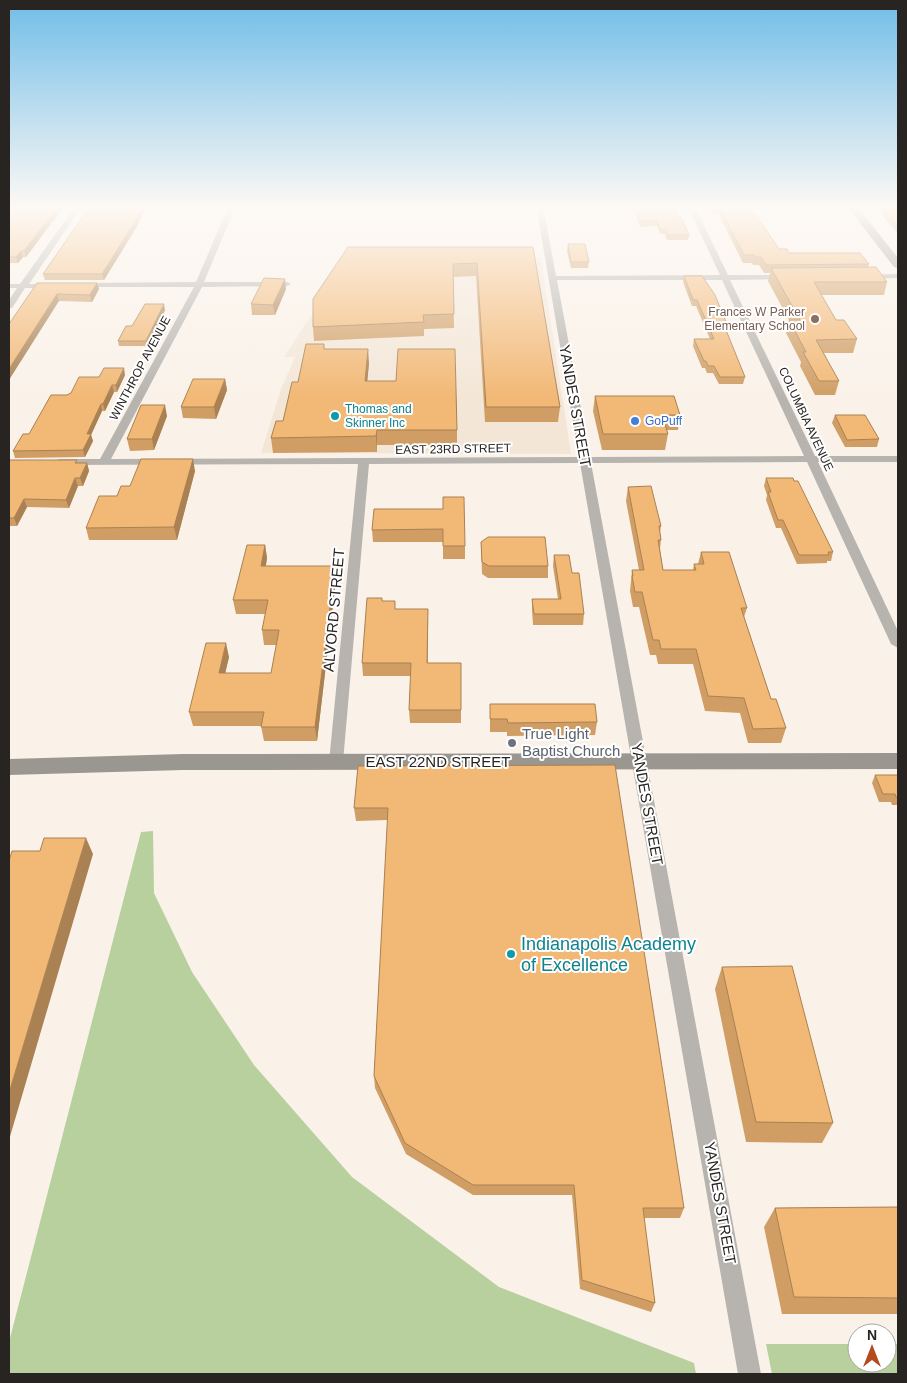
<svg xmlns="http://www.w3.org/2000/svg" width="907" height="1383" font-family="Helvetica,sans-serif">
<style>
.built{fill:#f3e6d7}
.green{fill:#b7d09e}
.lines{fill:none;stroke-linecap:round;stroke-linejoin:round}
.minor{fill:#b7b4b0;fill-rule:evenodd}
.secondary{fill:#9a9690;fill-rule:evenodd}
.wall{fill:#d09e65}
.shaded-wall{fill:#a98152}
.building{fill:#f2b875;stroke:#a98152}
.education-dot{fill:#8d6e63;stroke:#fff;stroke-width:2}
.culture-dot{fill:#0f9aa8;stroke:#fff;stroke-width:2}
.shop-dot{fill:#3f7fe0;stroke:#fff;stroke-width:2}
.worship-dot{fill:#6b7280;stroke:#fff;stroke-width:2}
.labels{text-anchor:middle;stroke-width:4;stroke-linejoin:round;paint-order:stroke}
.far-education-label{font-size:12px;fill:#785e54;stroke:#fff;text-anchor:end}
.far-street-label{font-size:12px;fill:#272421;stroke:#fff}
.far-culture-label{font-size:12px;fill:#0d838f;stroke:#fff;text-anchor:start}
.far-shop-label{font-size:12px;fill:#366cbe;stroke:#fff;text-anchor:start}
.street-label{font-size:15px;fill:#272421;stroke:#fff}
.worship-label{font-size:15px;fill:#5b616d;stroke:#fff;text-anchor:start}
.near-culture-label{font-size:18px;fill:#0d838f;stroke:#fff;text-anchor:start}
</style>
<rect width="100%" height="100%" fill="#faf2e9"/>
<!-- built -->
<path class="built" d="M541,258L571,454L261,453L281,389L295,357H284L348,259Z"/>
<!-- green -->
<path class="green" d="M153,831L154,893L192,972L254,1065L352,1177L499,1287L694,1363L696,1374H9V1342L141,832Z
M766,1344H857V1363H887V1344H898V1374H772Z"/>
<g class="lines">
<!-- minor -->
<path class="minor" d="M76,205H83L29,284H53L57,286L53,288H25L12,308H9V300L17,288H9V284H20Z
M229,205H236L204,282H287L291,284L287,286L202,287L111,459L579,457L536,205H543L556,276L720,275L687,205H694L728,275H788L792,277L788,279L730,280L815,456H898V462H818L898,631V648L891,644L807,462L591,463L761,1374H738L580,463L369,464L343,762L341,766L336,767L331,766L329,762L358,464L59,465L54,462L59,459H100L194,287H79L75,285L79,283L196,282ZM557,280H722L804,456L590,457Z
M898,274V278L864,279L860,277L864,275Z"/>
<!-- secondary -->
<path class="secondary" d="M846,205H856L898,258V268L894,267Z
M898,753V769L183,770L9,775V759L183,754Z"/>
</g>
<!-- wall -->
<path class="wall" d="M9,205H65L26,257H23L18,263H9Z
M91,205H147L136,228L104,280H45L43,274Z
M633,205H673L678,217L689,235L688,240H667L665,234H660L657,226L640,227Z
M709,205H741L743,208L752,215L779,249L789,253L869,264L868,267L887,282L884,295H821L836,320L857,339L853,353H824L839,381L835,395H815L800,366L801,362L786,333L789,320L768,281L770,273H764L759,265H753L752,263H743L718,213H713Z
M802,205H824V207H803Z
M874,205H898V234Z
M568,244L589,262L588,268H571L567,251Z
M348,247H533L560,407L558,422H485L476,276L453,277L454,328L424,329V336L314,341L313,327Z
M684,276L726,322L725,328L745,377L743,384H719L713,373H707L705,368H702L693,346L694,339H710L696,306H692L683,282Z
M37,283H97L99,289L92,302L59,301Z
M286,289L275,315H252L251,304Z
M165,310L147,346H119L118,341L132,326Z
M324,349L369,363L367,381L457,430V445H377V452L273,453L271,438L283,421L298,382Z
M125,375L117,392H114L105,411H102L91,435L93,441L85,457L15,458L13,451L67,395L99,377Z
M225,379L227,390L216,419L183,418L181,407Z
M595,396L680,415L678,430H666L668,434L665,450H602L593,411Z
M835,415L879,439L877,447H845L832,423Z
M167,416L154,450L130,451L127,439Z
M9,460L87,463L89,471L83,486H78L69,508L27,507L17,526H9Z
M195,471L177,540H89L86,528L117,496L130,486Z
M766,478L833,552L831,561H827V563L797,564L781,528H776L766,500L767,495L764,486Z
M628,487L661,526L660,532L661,540L660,549L663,570H693L694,564H698L701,552L747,608L744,617L771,699L786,728L781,743H748L740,713L705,711L693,664H658L656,655H650L639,607H633L630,591L632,570H639L626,501Z
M443,509L465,546V559H443V542H373L372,530Z
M481,542L548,566V578H488L482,574Z
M265,545L267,558L266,566L336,580L317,741H264L261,726H193L189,712L229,657L225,673H271L277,645H264L262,630L266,614H236L233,600Z
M554,555L572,573L584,614L583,625H533L532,610V599H558L553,566Z
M382,601L395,609L428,621V663H461V723H410L409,710L411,676H363L362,663Z
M490,704L597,722L595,735L507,736V732H490Z
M358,766L684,1208L680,1218H644L655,1303L651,1312L580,1289L572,1195H473L406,1154L375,1088L374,1076L388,820L356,821L354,808Z
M875,775H898V809L897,805H892L891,802H879L872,783Z
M722,967L833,1123L822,1143L746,1142L715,989Z
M898,1207V1314H782L764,1227L775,1208Z"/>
<!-- shaded-wall -->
<path class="shaded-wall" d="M59,205H65L26,257L24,251Z
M143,205H147L136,228L104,280L102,274Z
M21,251L23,257L18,263L16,257Z
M285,279L286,289L275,315L273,305Z
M97,283L99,289L92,302L90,295Z
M57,294L59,301L9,380V369Z
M164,304L165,310L147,346L146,341Z
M368,349L369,363L366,396L365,381Z
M124,368L125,375L117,392L116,385Z
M225,379L227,390L216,419L214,407Z
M112,385L114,392L105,411L103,404Z
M101,404L102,411L91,435L93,441L85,457L83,450L87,434Z
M165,405L167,416L154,450L152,439Z
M377,430V452L376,436Z
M193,459L195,471L177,540L174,527Z
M87,463L89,471L83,486L80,478Z
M75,478L78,486L69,508L66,500Z
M24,499L27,507L17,526L14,518Z
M265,545L267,558L263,580L261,566Z
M335,566L336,580L317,741L315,727Z
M226,643L229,657L222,687L219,673Z
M86,838L93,854L9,1140V1093Z"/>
<!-- building -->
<path class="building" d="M9,205H59L24,251H21L16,257H9V231L11,229H9Z
M91,205H143L134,223L102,274H43Z
M635,205H673L678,217H681L689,235H668L666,229H660L657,221H641Z
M714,205H741L743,208H748L752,215H756L779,249H787L789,253H860L869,264L766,265L761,257H755L754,255H744L719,206H715Z
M880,205H898V226Z
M568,244H585L589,262H571Z
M348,247H533L560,407H486L477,263L453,264L454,314L423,315L424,322L313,327V299Z
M876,267L887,282H814L836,320H844L857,339L816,340L839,381H819L803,352H806L789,320H800L771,268Z
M684,276H702L715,295L726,322H724L726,325H724L745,377H720L714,366H708L706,361H704L694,339H714L697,300H693Z
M264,278L285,279L273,305L251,304Z
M37,283H97L90,295L57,294L9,369V324Z
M145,304H164L146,341H118L126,326H132Z
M306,344H324V349H368L365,381H396L398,349H455L457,430H377L376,436L271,438L276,421H283L292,382H298Z
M104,368H124L116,385H112L103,404H101L87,434H91L83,450L13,451L23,434H29L51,395H67L71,393L79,377H99Z
M193,379H225L214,407H181Z
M595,396H674L680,415H662L668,434H603Z
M141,405H165L152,439H127Z
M835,415H865L879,439L847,440Z
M141,459H193L174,527L86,528L99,496H117L121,486H130Z
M9,460H77L75,463H87L80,478H75L66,500L24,499L14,518H9Z
M766,478H793L794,481H798L833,552H828L829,555H799L783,520H778L768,492H771Z
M651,486L661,526H659L661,540H658L663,570H696L694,564H704L701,552H729L747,608H741L771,699H776L786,728L753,729L744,698L708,696L696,649H661L659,640H653L642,592H635L632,576H633L632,570H644L628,487Z
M443,497H464L465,546H443V529L372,530L374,509H443Z
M488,537H545L548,566H489L482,562L481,542Z
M247,545H265L261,566H335L315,727H261L264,712H189L206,643H226L219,673H271L279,630H262L268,600H233Z
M554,555H569L572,573H579L584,614H534L532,599H561Z
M367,598H382V601H395V609H428L427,663H461V710H409L411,663H362Z
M490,704H595L597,722L508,723L507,719H490Z
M615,765L684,1208H643L655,1303L582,1280L574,1185H473L405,1143L374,1076L388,808H354L358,766Z
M875,775H898V797H896L895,794H883Z
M44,838H86L9,1093V861L12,851H40Z
M792,966L833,1123L756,1122L722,967Z
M898,1207V1298L794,1297L775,1208Z"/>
<!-- sky -->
<linearGradient id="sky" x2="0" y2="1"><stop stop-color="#71bde8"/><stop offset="0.52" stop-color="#fdf9f5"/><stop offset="1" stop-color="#fdf9f5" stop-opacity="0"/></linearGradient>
<rect width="907" height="398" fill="url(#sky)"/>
<!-- markers -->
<circle class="education-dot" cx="815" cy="319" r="5"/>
<g class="culture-dot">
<circle cx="335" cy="416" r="5"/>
<circle cx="511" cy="954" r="5"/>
</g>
<circle class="shop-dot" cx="635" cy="421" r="5"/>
<circle class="worship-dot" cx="512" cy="743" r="5"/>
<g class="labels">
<!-- far-education labels -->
<g class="far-education-label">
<text x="805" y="316">Frances W Parker<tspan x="805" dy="14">Elementary School</tspan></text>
</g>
<!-- far-street labels -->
<g class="far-street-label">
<text transform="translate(140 368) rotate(-62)" y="4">WINTHROP AVENUE</text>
<text transform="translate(806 419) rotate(65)" y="4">COLUMBIA AVENUE</text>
<text transform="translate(453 449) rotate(-1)" y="4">EAST 23RD STREET</text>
</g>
<!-- far-culture labels -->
<g class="far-culture-label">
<text x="345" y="413">Thomas and<tspan x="345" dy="14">Skinner Inc</tspan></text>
</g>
<!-- far-shop labels -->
<g class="far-shop-label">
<text x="645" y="425">GoPuff</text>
</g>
<!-- street labels -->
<g class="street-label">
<text transform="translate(575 406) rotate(80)" y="5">YANDES STREET</text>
<text transform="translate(334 610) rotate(-85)" y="5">ALVORD STREET</text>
<text x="438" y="767">EAST 22ND STREET</text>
<text transform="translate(647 804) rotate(80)" y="5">YANDES STREET</text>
<text transform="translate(720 1203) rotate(80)" y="5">YANDES STREET</text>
</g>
<!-- worship labels -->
<g class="worship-label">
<text x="522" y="739">True Light<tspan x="522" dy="17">Baptist Church</tspan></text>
</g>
<!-- near-culture labels -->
<g class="near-culture-label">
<text x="521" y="950">Indianapolis Academy<tspan x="521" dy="21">of Excellence</tspan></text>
</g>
</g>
<!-- border -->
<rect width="907" height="1383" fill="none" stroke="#272421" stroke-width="20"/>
<!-- north arrow -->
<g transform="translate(872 1348)"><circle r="24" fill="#ffffff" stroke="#a9a7a6"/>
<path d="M0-4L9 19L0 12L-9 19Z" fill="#b24c20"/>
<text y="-8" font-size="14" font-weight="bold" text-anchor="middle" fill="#272421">N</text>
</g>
</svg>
